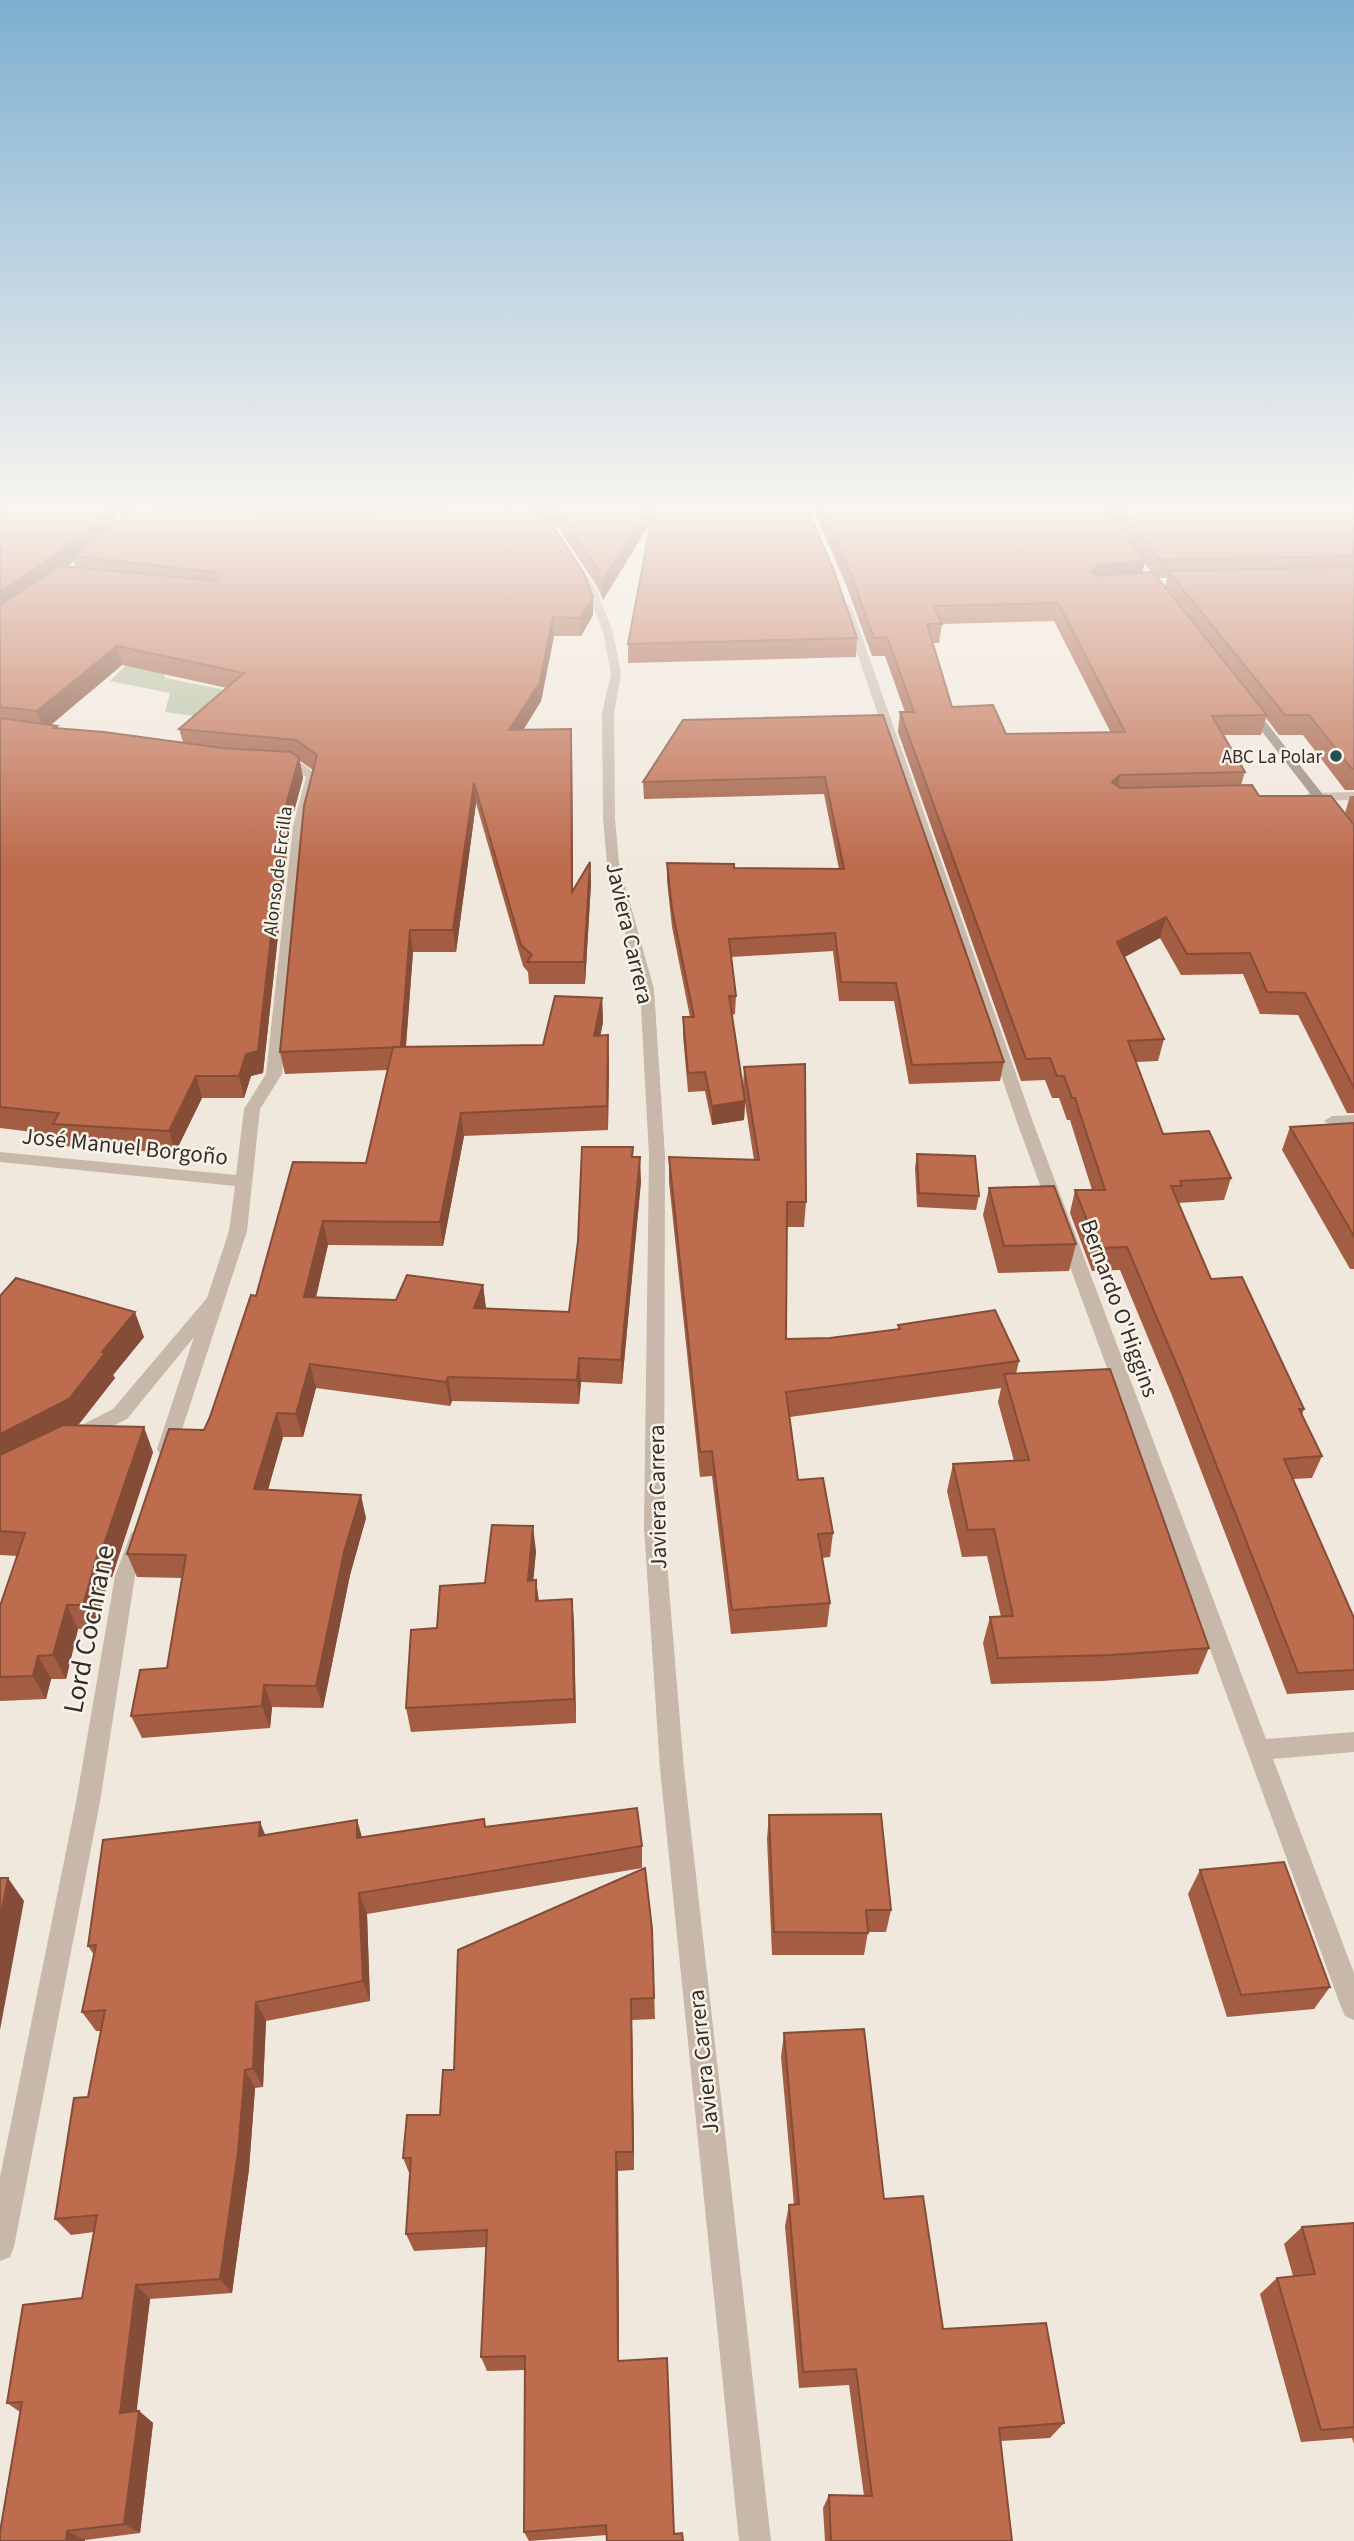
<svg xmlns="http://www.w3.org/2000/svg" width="1354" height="2541" font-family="'Source Sans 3',sans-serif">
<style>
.green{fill:#b3bf9e}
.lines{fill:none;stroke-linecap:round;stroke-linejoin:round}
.minor{fill:#c8b8aa;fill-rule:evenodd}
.secondary{fill:#9b887b;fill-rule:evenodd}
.wall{fill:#a35d43;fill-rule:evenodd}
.shaded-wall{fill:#854c37}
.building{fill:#be6c4e;stroke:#854c37;stroke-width:2;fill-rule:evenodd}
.poi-dot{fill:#215055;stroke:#f8f2e9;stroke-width:2.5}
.labels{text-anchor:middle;stroke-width:5;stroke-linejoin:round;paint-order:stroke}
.far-poi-label{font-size:19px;fill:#362d29;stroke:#f8f2e9;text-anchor:end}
.far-street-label{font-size:19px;fill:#362d29;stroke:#f8f2e9}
.street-label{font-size:23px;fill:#362d29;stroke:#f8f2e9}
.near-street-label{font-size:28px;fill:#362d29;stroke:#f8f2e9}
</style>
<rect width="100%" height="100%" fill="#f1e8dd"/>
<!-- green -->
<path class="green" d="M136,655L162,665L165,678L231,691L236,722L165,712L170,693L110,681Z"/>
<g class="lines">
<!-- minor -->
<path class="minor" d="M575,561L578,562L596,589L613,632L621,674L614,713L615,818L619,864L654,989L665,1156L664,1528L684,1769L771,2541H739L660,1769L644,1528L649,1156L640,989L607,864L603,818L602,713L611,674L603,632L586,589L570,564Z
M846,603L851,606L1034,1125L1266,1739L1354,1732V1752L1273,1759L1354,1973V2020L1345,2016L1341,2007L1018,1125L841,606Z
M278,762L303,764L318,776L305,826L282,1074L260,1109L247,1231L174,1454L167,1457L160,1454L157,1449L194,1337L127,1419L77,1444L70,1441L67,1436L70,1431L113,1409L207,1298L229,1231L235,1186L0,1162V1152L236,1175L244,1109L266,1074L293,826L306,777L296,770L274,769V763Z
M1354,792V800L1309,801L1303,797L1309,793Z
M1354,1115V1125L1332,1126L1324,1121L1332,1116Z
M138,1530L145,1533L148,1539L135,1576L100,1802L14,2247L10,2257L0,2261V2177L76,1802L115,1576L131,1533Z"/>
<!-- secondary -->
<path class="secondary" d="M1246,707H1254L1354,834V846L1350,845L1246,711Z"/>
</g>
<!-- wall -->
<path class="wall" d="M0,506H143L138,509L148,510L147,506H506V508H514L509,506H806L857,638L856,657L628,663V644L652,520L603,600L598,588L558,527L552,524L593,597V615L581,636H554L541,701L523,730L572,749L573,891L590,862L591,883L585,984H529L528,972L523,966L476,803L456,952H413L406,1047L543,1045L602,998L603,1022L600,1036L609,1059L608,1130L464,1136L443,1246L328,1245L316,1298L396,1300L483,1285L486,1309L569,1312L633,1157L641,1181L622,1384L581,1382L579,1404L452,1401L450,1406L316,1388L303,1437H283L268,1490L366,1518L350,1575L323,1708L272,1707L270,1728L142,1738L131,1716L167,1668L182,1578L137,1577L127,1554L204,1430L256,1296L366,1163L387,1070L285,1074L280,1052L313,770L300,761L303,778L290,826L263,1073L251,1076L244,1098H202L175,1153L61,1146L57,1135L0,1128ZM115,515H125L117,522ZM74,561L76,567L68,566ZM122,665L227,688L179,729L183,742L58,728L57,726L51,725Z
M812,506H1354V790H1345L1303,735H1279L1266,718L1261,735H1223L1245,772L1241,785L1259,796L1345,813L1350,796H1354V1113H1347L1298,1015L1260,1014L1243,974L1181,975L1160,938L1124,957L1164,1039L1158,1061L1136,1062L1163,1134L1231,1178L1224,1200L1178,1203L1211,1279L1304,1409L1302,1415L1322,1456L1312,1478L1293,1479L1354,1618V1690L1287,1694L1173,1398L1120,1270L1092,1271L1070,1213L1075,1190H1092L1070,1120H1067L1059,1098H1052L1045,1080L1021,1081L898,732L900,712H905L885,656H872L847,587ZM1144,563L1151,572L1142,573ZM1158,578H1167L1165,587ZM1054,621L1111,733L1006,734L952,707L933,643H939L942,624Z
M883,715L1004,1062L1000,1081L909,1084L894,1001H839L833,951L731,957L736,996L735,1014L732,1015L743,1089L744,1067L806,1202L804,1227H787L786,1339L830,1338L898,1330V1325L1019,1361L1016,1374L1209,1648L1198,1674L1102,1681L991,1684L983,1643L990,1617H1001L987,1556L962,1557L947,1491L953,1464L1014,1461L998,1402L1001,1388L790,1417L798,1480L833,1533L830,1557L822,1558L830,1603L827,1627L731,1634L712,1476L700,1477L669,1182V1157L754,1160L745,1103L744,1120L712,1125L705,1091L688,1092L683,1036V1017H690L672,927L667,881V863L734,868L839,869L824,794L644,799L643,782Z
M1354,1123V1269H1350L1282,1150L1290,1127Z
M917,1154L979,1196L976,1210L917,1207L915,1168Z
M989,1188L1076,1244L1069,1271L998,1273L983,1215Z
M0,1296L144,1337L113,1375L115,1378L79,1424L76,1425L153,1452L112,1577H109L95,1629H78L66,1679H51L46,1699L0,1701V1606L17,1556L0,1555Z
M536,1551L533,1580H536L539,1601L572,1599L574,1624L576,1723L411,1732L406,1708L437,1628L485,1583Z
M769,1815L891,1910L886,1932H868L864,1955H772L767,1839Z
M357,1820L362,1837L486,1827L642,1846V1868L367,1914L370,2001L266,2021L263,2087L255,2088L249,2169L232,2293L150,2299L136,2412L139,2411L153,2423L140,2533L85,2540V2541H0L20,2412L7,2403L82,2298L94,2232L71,2235L55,2219L88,2097L101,2031H96L82,2012L94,1955L88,1946L265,1835Z
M1200,1870L1330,1987L1314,2009L1227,2017L1188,1894Z
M652,1929L655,2019L632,2020L634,2170L618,2171L619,2361L674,2534L683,2541L607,2535L529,2541L524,2532L525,2370L487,2371L481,2357L486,2247L414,2251L406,2234L410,2175L403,2158L440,2115L454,2070Z
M784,2033L884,2199L943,2329L1064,2423L1050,2438L1000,2441L1012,2541H825L823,2508L829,2495L864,2496L849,2385L799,2388L785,2226L789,2205H794L781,2057Z
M1354,2223V2444L1352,2438L1301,2442L1260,2294L1277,2278L1293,2276L1284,2244L1302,2227Z"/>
<!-- shaded-wall -->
<path class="shaded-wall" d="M129,506H143L131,515Z
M650,506H657V512L603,600L602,581Z
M114,508L118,525L73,556L74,561L58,574L0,614V592Z
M1145,561L1141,579L1095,583L1091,572L1098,565Z
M593,597V615L581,636L580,618Z
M553,617L554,636L541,701L511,750L509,730Z
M117,646L122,665L43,731L37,711Z
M571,729L572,749L573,914L572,892Z
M299,758L303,778L290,826L263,1073L251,1076L244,1098L239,1076L286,805Z
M1120,775L1116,795L1112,782Z
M474,783L476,803L456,952L453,930Z
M590,862L591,883L585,984L584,962Z
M1166,917L1160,938L1112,964L1117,942Z
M410,930L413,952L404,1069L401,1047Z
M602,998L603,1022L596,1059L594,1036Z
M608,1035L609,1059L608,1130L607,1106Z
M196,1076L202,1098L175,1153L169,1131Z
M745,1101L744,1120L712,1125V1106Z
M461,1113L464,1136L443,1246L440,1222Z
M640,1157L641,1181L622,1384L621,1360Z
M323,1221L328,1245L310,1321L304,1297Z
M483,1285L486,1309L474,1308Z
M135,1312L144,1337L113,1375L115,1378L79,1424L0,1465V1434L102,1352Z
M579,1358L581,1382L579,1404L577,1380Z
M310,1364L316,1388L303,1437L296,1414Z
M448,1377L452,1401L450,1406L446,1382Z
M277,1413L283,1437L261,1513L254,1489Z
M144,1427L153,1452L112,1577L101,1553Z
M361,1495L366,1518L350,1575L323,1708L316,1686L344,1552Z
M533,1526L536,1551L531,1606L528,1581Z
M98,1553L109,1577L95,1629L83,1605Z
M536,1580L539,1605L536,1601Z
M572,1599L574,1624L576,1723L574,1699Z
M67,1605L78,1629L66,1679L53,1655Z
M38,1656L51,1679L46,1699L33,1676Z
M264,1685L272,1707L270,1728L262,1706Z
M357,1820L363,1842L357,1838Z
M260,1822L269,1844L259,1836Z
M8,1878L24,1901L0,2030V1919Z
M359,1893L367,1914L370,2001L363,1981Z
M631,1999L632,2020L634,2170L633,2152Z
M256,2002L266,2021L263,2087L253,2068Z
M245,2070L255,2088L249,2169L232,2293L220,2279Z
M616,2152L618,2171L619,2375L618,2361Z
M136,2285L150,2299L135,2425L120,2413Z
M139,2411L153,2423L140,2533L124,2524Z
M67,2531L85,2540V2541H66Z"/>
<!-- building -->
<path class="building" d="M0,506H51L114,508L54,556L0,592Z
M549,506H650L602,581L598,570L557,509Z
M654,506H806L834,571L857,638L628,644Z
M820,506H1103L1145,561L1098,565L1091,572L1099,576L1153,572L1267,715L1212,716L1245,772L1120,775L1112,782L1120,788L1252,785L1259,796H1331L1354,825V1088L1305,993L1267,992L1250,953L1187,954L1166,917L1117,942L1164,1039L1128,1041L1163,1134L1209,1131L1231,1178L1180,1181L1182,1186H1171L1211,1279L1242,1277L1304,1409H1299L1322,1456L1284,1459L1354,1618V1670L1298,1673L1181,1375L1127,1247L1098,1248L1075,1190H1105L1075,1098H1072L1064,1076H1057L1050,1058L1026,1059L900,712H914L887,637L874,638L849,569ZM1058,603L1125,732L1006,734L993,705L952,707L927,624H942L934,606Z
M1118,506H1354V556L1159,560Z
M525,507L547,517L583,572L593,597L580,618L553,617L540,682L509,730L571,729L572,892L590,862L584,962H527L532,955L521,945L474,783L453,930H410L401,1047L280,1052L304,806L317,755L296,740L179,729L244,673L117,646L37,711L0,707V605L61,566L218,581L219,577L212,572L73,556L133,509L325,513Z
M1354,567V769H1352L1309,715H1285L1168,571Z
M883,715L1004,1062L912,1065L896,983L841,982L835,933L729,939L736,996H729L745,1101L712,1106L705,1072L688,1073L683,1017H694L672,909L667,863L734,864V868L844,869L825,777L643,782L683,720Z
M0,718L57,726L54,728L104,732L222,748L291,752L299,758L286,805L258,1051L246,1054L239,1076H196L169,1131L53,1124L59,1113L0,1107Z
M555,996L602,998L594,1036L608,1035L607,1106L461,1113L440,1222L323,1221L304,1297L396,1300L407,1275L483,1285L474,1308L569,1312L578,1241L582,1147H633L632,1157H640L621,1360L579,1358L577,1380L448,1377L446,1382L310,1364L296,1414L277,1413L254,1489L361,1495L344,1552L316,1686L264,1685L262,1706L131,1716L140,1670L167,1668L186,1555L127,1554L169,1429L204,1430L210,1417L251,1295L256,1296L293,1162L366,1163L393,1047L543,1045Z
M805,1064L806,1202H787L786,1339L830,1338L900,1329L898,1325L995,1310L1019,1361L786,1392L798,1480L823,1478L833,1533L818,1534L830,1603L732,1610L712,1451L700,1452L669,1157L759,1160L744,1067Z
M1354,1123V1236L1290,1127Z
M917,1154L975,1156L979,1196L919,1193Z
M1054,1186L1076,1244L1004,1246L989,1188Z
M16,1278L135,1312L102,1352L105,1353L69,1399L0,1434V1296Z
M1110,1369L1209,1648L1111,1655L998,1658L990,1617L1013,1616L994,1529L968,1530L953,1464L1029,1460L1004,1374Z
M63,1425L144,1427L101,1553H98L83,1605H67L53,1655L38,1656L33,1676L0,1677V1606L25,1533L0,1531V1455Z
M492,1525L533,1526L528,1581L536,1580V1601L572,1599L574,1699L406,1708L411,1630L437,1628L440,1586L485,1583Z
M637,1808L642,1846L359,1893L363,1981L256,2002L253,2068L245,2070L238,2152L220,2279L136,2285L120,2413L139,2411L124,2524L67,2531L66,2541H0V2532L22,2402L7,2403L23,2305L82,2298L97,2215L55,2219L74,2098L88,2097L105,2010L82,2012L96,1945L88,1946L103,1840L260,1822L259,1836L357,1820V1838L484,1819L485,1827Z
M881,1814L891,1910H866L868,1933L774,1932L769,1815Z
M1284,1862L1330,1987L1241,1995L1200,1870Z
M645,1868L652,1929L654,1998L631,1999L633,2152H616L618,2361L667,2358L674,2534L682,2533L683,2541H607L606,2525L524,2532L525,2356L481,2357L487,2230L406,2234L411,2158H403L407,2115H440L443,2070H454L458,1950Z
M0,1878H8L0,1919Z
M864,2029L884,2199L923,2196L943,2329L1046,2323L1064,2423L999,2428L1012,2541H831L829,2495L872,2496L856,2369L803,2372L789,2205L799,2204L784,2033Z
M1354,2223V2427L1321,2430L1277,2278L1315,2274L1302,2227Z"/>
<!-- sky -->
<linearGradient id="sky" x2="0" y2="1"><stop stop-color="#7dafd0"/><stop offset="0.59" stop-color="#f9f5f0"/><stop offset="1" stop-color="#f9f5f0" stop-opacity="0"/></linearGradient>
<rect width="1354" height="861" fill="url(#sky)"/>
<!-- markers -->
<circle class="poi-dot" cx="1336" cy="756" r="7"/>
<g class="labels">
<!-- far-poi labels -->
<g class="far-poi-label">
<text x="1322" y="763">ABC La Polar</text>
</g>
<!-- far-street labels -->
<g class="far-street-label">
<text transform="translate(277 871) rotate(-83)" y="7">Alonso de Ercilla</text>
</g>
<!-- street labels -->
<g class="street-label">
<text transform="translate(630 933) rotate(77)" y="8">Javiera Carrera</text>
<text transform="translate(125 1146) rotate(6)" y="8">José Manuel Borgoño</text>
<text transform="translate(1120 1308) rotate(70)" y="8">Bernardo O'Higgins</text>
<text transform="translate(657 1497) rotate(-91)" y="8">Javiera Carrera</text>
<text transform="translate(703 2062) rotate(-96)" y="8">Javiera Carrera</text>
</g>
<!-- near-street labels -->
<g class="near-street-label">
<text transform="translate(88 1629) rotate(-79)" y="10">Lord Cochrane</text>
</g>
</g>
</svg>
